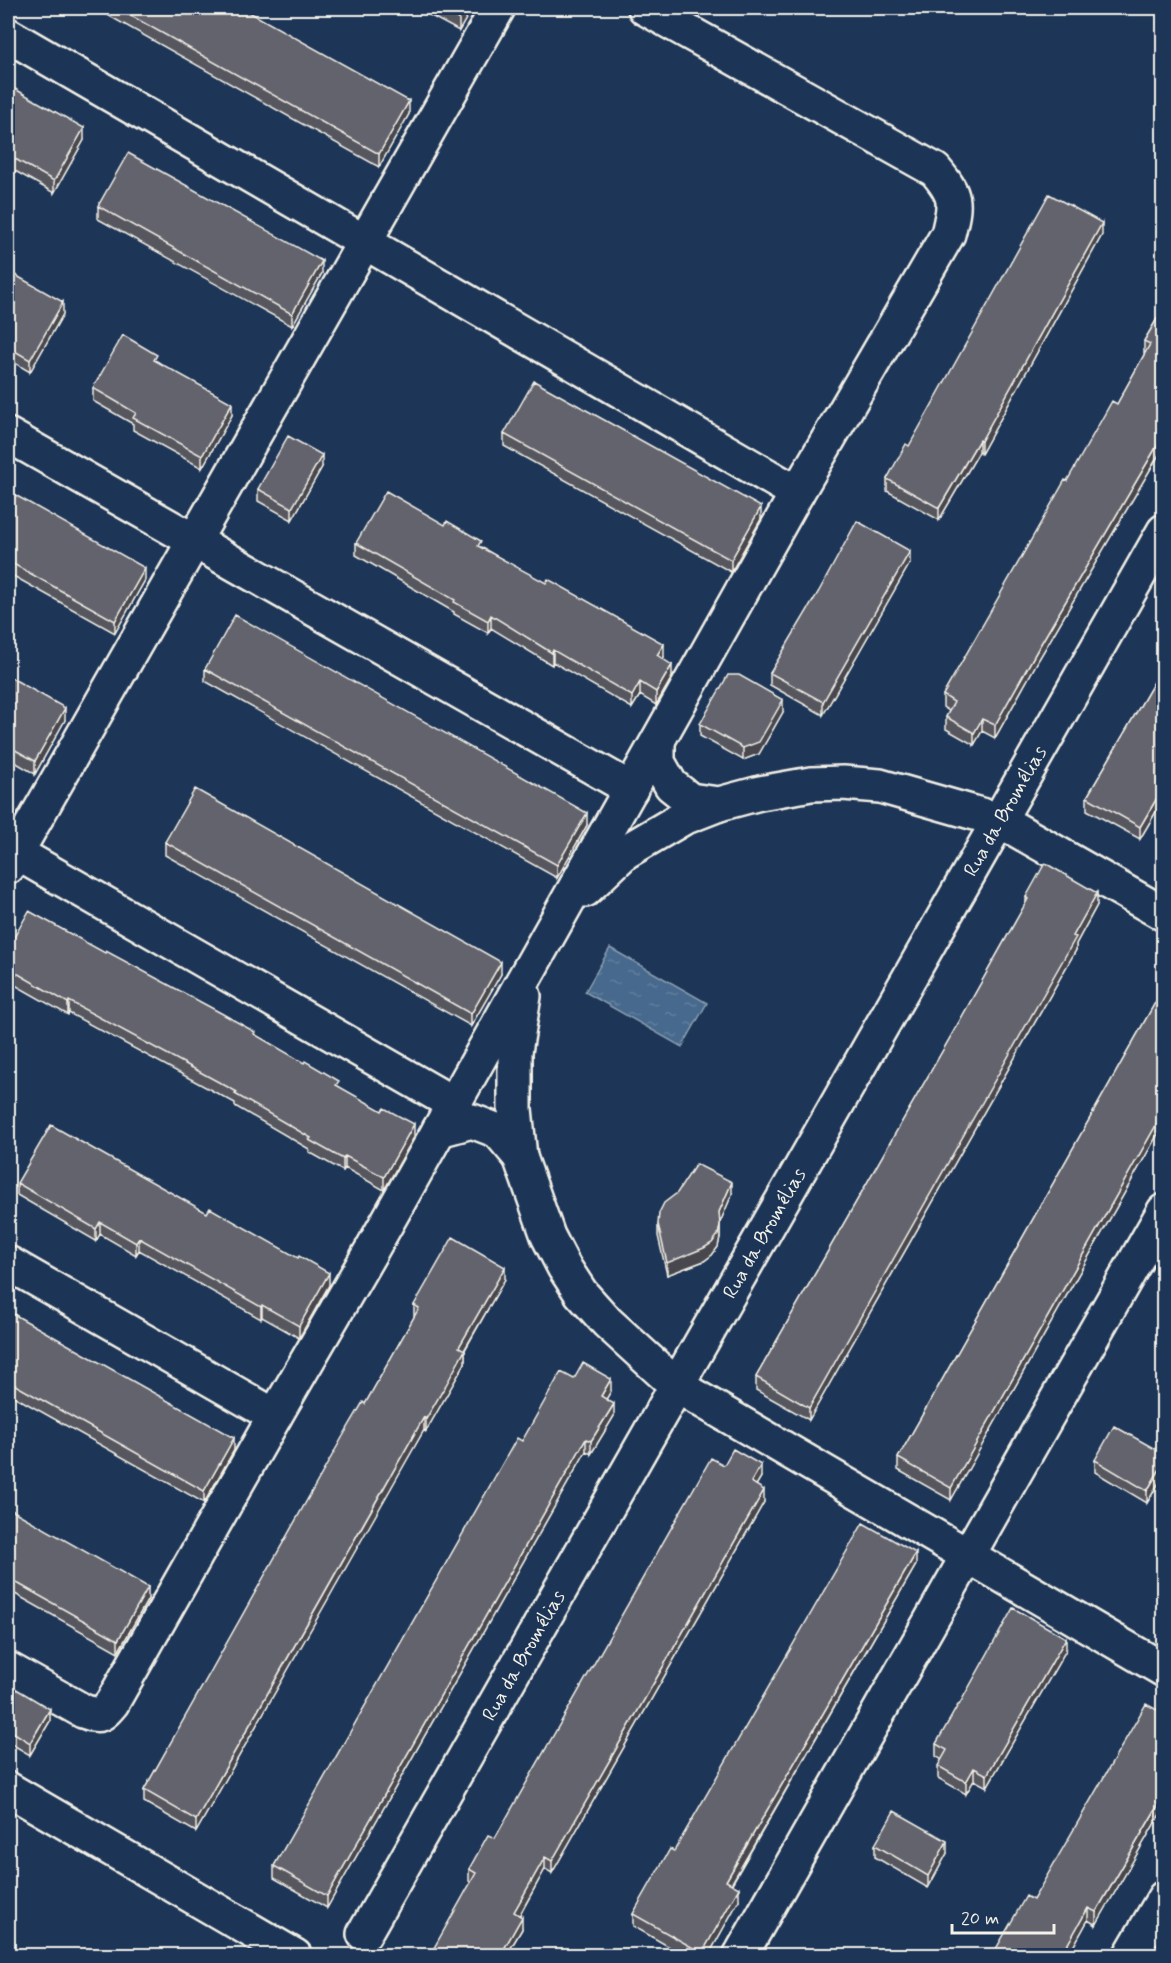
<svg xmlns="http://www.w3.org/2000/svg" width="1171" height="1963" font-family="Mynerve,sans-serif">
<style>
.water{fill:url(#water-ripples);stroke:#8c9fb1;stroke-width:1.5}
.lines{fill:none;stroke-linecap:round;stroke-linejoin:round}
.street-casing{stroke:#f4f1e8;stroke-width:38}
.street{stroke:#1d3557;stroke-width:33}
.wall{fill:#56565f;stroke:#f4f1e8;stroke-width:1.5}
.shaded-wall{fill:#46464d;stroke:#f4f1e8;stroke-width:1.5}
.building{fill:#64646e;stroke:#f4f1e8;stroke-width:1.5}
.labels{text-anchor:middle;stroke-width:5;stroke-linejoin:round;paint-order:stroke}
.street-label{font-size:20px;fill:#f4f1e8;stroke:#1d3557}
</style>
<defs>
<pattern id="water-ripples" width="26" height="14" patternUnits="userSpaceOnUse" patternTransform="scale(1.5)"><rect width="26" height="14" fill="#46698d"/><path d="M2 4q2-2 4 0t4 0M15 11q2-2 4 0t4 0" fill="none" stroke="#617f9d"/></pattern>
</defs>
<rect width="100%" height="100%" fill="#1d3557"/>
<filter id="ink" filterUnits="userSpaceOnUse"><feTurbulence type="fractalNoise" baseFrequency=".0167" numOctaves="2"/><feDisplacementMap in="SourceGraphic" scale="12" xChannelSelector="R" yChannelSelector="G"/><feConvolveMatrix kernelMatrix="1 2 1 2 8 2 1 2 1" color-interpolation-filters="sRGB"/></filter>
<g filter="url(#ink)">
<!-- water -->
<path class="water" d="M610,948L707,1003L682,1047L585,992Z"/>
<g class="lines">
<defs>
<g id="street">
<path d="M8,35L797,493"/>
<path d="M8,435L631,789"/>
<path d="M658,741V762L671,785L690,800L719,804"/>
<path d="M8,848L454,1104"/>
<path d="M8,867L498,8"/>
<path d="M585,890L625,852L683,818L719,804L760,793L811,784L843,783L880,786L999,820L1164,914"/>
<path d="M524,996L515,1052V1109L520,1157L548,1236L564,1267L581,1293L607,1322L677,1386L1164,1670"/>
<path d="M439,1130L472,1121L498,1131L520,1157"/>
<path d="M8,1263L275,1416"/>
<path d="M8,1669L83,1711C100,1717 101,1716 112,1703L275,1416L371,1251L797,493L948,234C956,202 957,196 935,170L645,8"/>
<path d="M8,1789L295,1956"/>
<path id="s1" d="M364,1934L1164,531"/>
<path d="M740,1956L1164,1211"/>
<path d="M1130,1956L1164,1898"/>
</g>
</defs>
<!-- street casing -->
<use href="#street" class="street-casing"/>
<!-- street -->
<use href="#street" class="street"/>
</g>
<!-- wall -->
<path class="wall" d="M95,8H242L409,114L379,167Z
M416,8H472L459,31Z
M8,85L84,140L54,193L8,167Z
M98,206L322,273L292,326L98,219Z
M1102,235L981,454L979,452L939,520L887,491V479L909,446Z
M8,271L63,314L30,372L8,359Z
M1164,307V446L1039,659L995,738L982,731L974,745L946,729V717L949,711L943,707V695L1067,481L1117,404L1145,353H1144V341Z
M157,361L232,415L202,468L133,430V424L93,401V388Z
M504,434L761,519L731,572L504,446Z
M322,467L292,520L258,501V489Z
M8,491L145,580L115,633L8,573Z
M356,543L481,547L664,657L663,659L672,677L656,705L640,695L632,708L553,662L552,665L491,628L488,633L454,614V612L356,555Z
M910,563L823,715L770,685V673Z
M1164,665V798L1140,839L1087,810V797Z
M205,669L587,825L557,878L205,681Z
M8,676L65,720L35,774L8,758Z
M783,712L759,754L743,760L700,736V724Z
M165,842L501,974L471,1026L165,855Z
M1026,897L1097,905L1076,944V950L809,1420L756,1390V1377L959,1022L1026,903Z
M8,948L105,953L255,1035L339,1087L414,1137L384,1190L345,1168L343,1171L309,1152V1149L235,1106V1103L69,1013L68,1015L8,981Z
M1164,987V1123L951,1500L898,1470V1458Z
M17,1183L329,1285L299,1338L262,1317L261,1319L139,1250L136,1255L100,1234L96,1241L17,1195Z
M732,1194L720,1222V1237L718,1247L712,1255L704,1261L667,1275L658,1236V1224Z
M505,1279L465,1350V1363L426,1431L424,1430L379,1508L196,1832L144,1802V1790L365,1404L414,1317V1305Z
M8,1311L234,1450L204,1503L8,1393Z
M574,1379L611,1391L606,1399L614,1416L591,1454L586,1451L327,1908L274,1878V1866L522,1441Z
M1164,1454V1474L1147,1503L1095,1472V1460Z
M724,1465L761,1477L756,1485L764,1502L552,1873L545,1869L520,1915L522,1929L506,1956H430L471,1883L469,1881V1869L495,1838Z
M8,1508L148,1599L118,1652L8,1590Z
M916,1565L732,1884L739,1900L708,1956H685L633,1926V1914L674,1851Z
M1066,1650L987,1787L974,1780L966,1794L938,1778V1766L942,1760L936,1756V1744L959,1705Z
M8,1684L50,1721L30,1755L8,1742Z
M1164,1700V1807L1096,1925L1088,1920L1068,1956H992L1033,1900Z
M875,1845L947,1853L928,1888L875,1857Z"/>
<!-- shaded-wall -->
<path class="shaded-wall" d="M465,8H472L459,31V19Z
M409,101V114L379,167V154Z
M84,128V140L54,193V181Z
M1102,223V235L981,454V441Z
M322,261V273L292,326V314Z
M63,302V314L30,372V360Z
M232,403V415L202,468V456Z
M1164,434V446L1039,659L995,738V725L1039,647Z
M979,440V452L939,520V508Z
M322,455V467L292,520V508Z
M761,507V519L731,572V560Z
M910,551V563L823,715V702Z
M145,568V580L115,633V621Z
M491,615V628L488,633V621Z
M664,644V657L657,668V655Z
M553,650V662L552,665V653Z
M672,665V677L656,705V692Z
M640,682V695L632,708V696Z
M783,700V712L759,754L743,760V748Z
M65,708V720L35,774V761Z
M982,719V731L974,745V733Z
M1164,786V798L1140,839V827Z
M587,813V825L557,878V865Z
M1097,893V905L1076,944V950L809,1420V1408Z
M501,962V974L471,1026V1014Z
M69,1001V1013L68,1015V1003Z
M1164,1111V1123L951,1500V1488Z
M414,1124V1137L384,1190V1177Z
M345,1156V1168L343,1171V1159Z
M732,1182V1194L719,1225V1212Z
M100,1222V1234L96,1241V1229Z
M720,1225V1237L718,1247L712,1255L704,1261L667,1275V1263Z
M139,1238V1250L136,1255V1243Z
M505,1267V1279L459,1359V1347Z
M329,1273V1285L299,1338V1326Z
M262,1305V1317L261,1319V1307Z
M465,1350V1363L426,1431V1419Z
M611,1379V1391L601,1408V1396Z
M614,1404V1416L591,1454V1441Z
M424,1417V1430L196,1832V1820Z
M234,1438V1450L204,1503V1491Z
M586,1439V1451L327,1908V1896Z
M1164,1462V1474L1147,1503V1491Z
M761,1465V1477L751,1494V1482Z
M764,1490V1502L552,1873V1861Z
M916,1553V1565L726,1893V1881Z
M148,1587V1599L118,1652V1640Z
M1066,1638V1650L987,1787V1775Z
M50,1709V1721L30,1755V1743Z
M974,1768V1780L966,1794V1782Z
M1164,1795V1807L1096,1925V1912Z
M947,1841V1853L928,1888V1876Z
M545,1857V1869L514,1925V1912Z
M739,1888V1900L708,1956H702V1953Z
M1088,1908V1920L1068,1956H1061Z
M522,1917V1929L506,1956H500Z"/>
<!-- building -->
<path class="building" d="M117,8H242L409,101L379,154Z
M438,8H465L459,19Z
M8,85L84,128L54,181L8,155Z
M128,153L322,261L292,314L98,206Z
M1049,194L1102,223L981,441L979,440L939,508L887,479L906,444L909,446Z
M8,271L63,302L30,360L8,347Z
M1164,307V434L1039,647L995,725L982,719L974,733L946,717L954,702L943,695L1065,480L1067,481L1112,401L1117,404L1150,344L1144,341Z
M123,335L157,355L154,360L232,403L202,456L133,418L136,413L93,388Z
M534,381L761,507L731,560L504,434Z
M288,436L322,455L292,508L258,489Z
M8,491L145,568L115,621L8,561Z
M386,491L445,525L447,521L481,541L478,546L546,583L548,579L664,644L657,655L672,665L656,692L640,682L632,696L553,650L552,653L491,615L488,621L454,602L455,600L356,543Z
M857,521L910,551L823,702L770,673L819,591Z
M235,615L587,813L557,865L205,669Z
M1164,665V786L1140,827L1087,797Z
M728,675H739L783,700L759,742L743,748L700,724Z
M8,676L65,708L35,761L8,746Z
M195,789L501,962L471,1014L165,842Z
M1045,863L1097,893L1073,936L1076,937L809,1408L756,1377L959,1022L1028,899L1026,897Z
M29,911L105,953L106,951L221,1013L255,1032L254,1034L304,1063L305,1061L339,1081L336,1085L382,1111L384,1108L414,1124L384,1177L345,1156L343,1159L309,1140L311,1138L235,1094L237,1092L69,1001L68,1003L8,968V948Z
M1164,987V1111L951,1488L898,1458Z
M51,1125L207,1213L210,1208L298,1258L299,1256L329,1273L299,1326L262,1305L261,1307L139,1238L136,1243L100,1222L96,1229L17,1183Z
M696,1164L732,1182L719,1212L720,1225L718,1235L712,1243L704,1248L667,1263L658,1224L659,1213L664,1203L677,1193Z
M453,1237L505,1267L459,1347L465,1350L446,1385L426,1419L424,1417L379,1496L196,1820L144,1790L343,1436L363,1402L365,1404L419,1308L414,1305Z
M8,1311L234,1438L204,1491L8,1381Z
M583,1363L611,1379L601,1396L614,1404L591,1441L586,1439L327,1896L274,1866L517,1438L522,1441L561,1372L574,1379Z
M1114,1426L1164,1454V1462L1147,1491L1095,1460Z
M733,1449L761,1465L751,1482L764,1490L552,1861L545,1857L514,1912L522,1917L500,1956L430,1955L476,1873L469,1869L488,1835L495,1838L711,1458L724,1465Z
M8,1508L148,1587L118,1640L8,1578Z
M863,1523L916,1553L726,1881L739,1888L702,1953L633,1914L670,1849L674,1851Z
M1013,1608L1066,1638L987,1775L974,1768L966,1782L938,1766L947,1750L936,1744L958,1705H959Z
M8,1684L50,1709L30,1743L8,1729Z
M1164,1700V1795L1096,1912L1088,1908L1061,1956H992L1026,1896L1033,1900L1146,1704L1157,1710Z
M894,1811L947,1841L928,1876L875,1845Z"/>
</g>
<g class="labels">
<!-- street labels -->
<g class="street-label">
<text dy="7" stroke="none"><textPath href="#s1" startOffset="1293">Rua da Bromélias</textPath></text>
<text dy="7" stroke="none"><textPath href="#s1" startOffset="807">Rua da Bromélias</textPath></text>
<text dy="7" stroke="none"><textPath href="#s1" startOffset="321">Rua da Bromélias</textPath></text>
</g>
</g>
<!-- margin -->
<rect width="1171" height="1963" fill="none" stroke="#1d3557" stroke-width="30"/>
<rect x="15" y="15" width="1141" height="1933" fill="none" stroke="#f4f1e8" stroke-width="2" filter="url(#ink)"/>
<!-- scale -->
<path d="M952 1924v9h102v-9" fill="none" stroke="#f4f1e8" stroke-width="3"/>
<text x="961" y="1924" font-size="18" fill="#f4f1e8" stroke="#1d3557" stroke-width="4.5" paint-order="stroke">20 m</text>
</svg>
